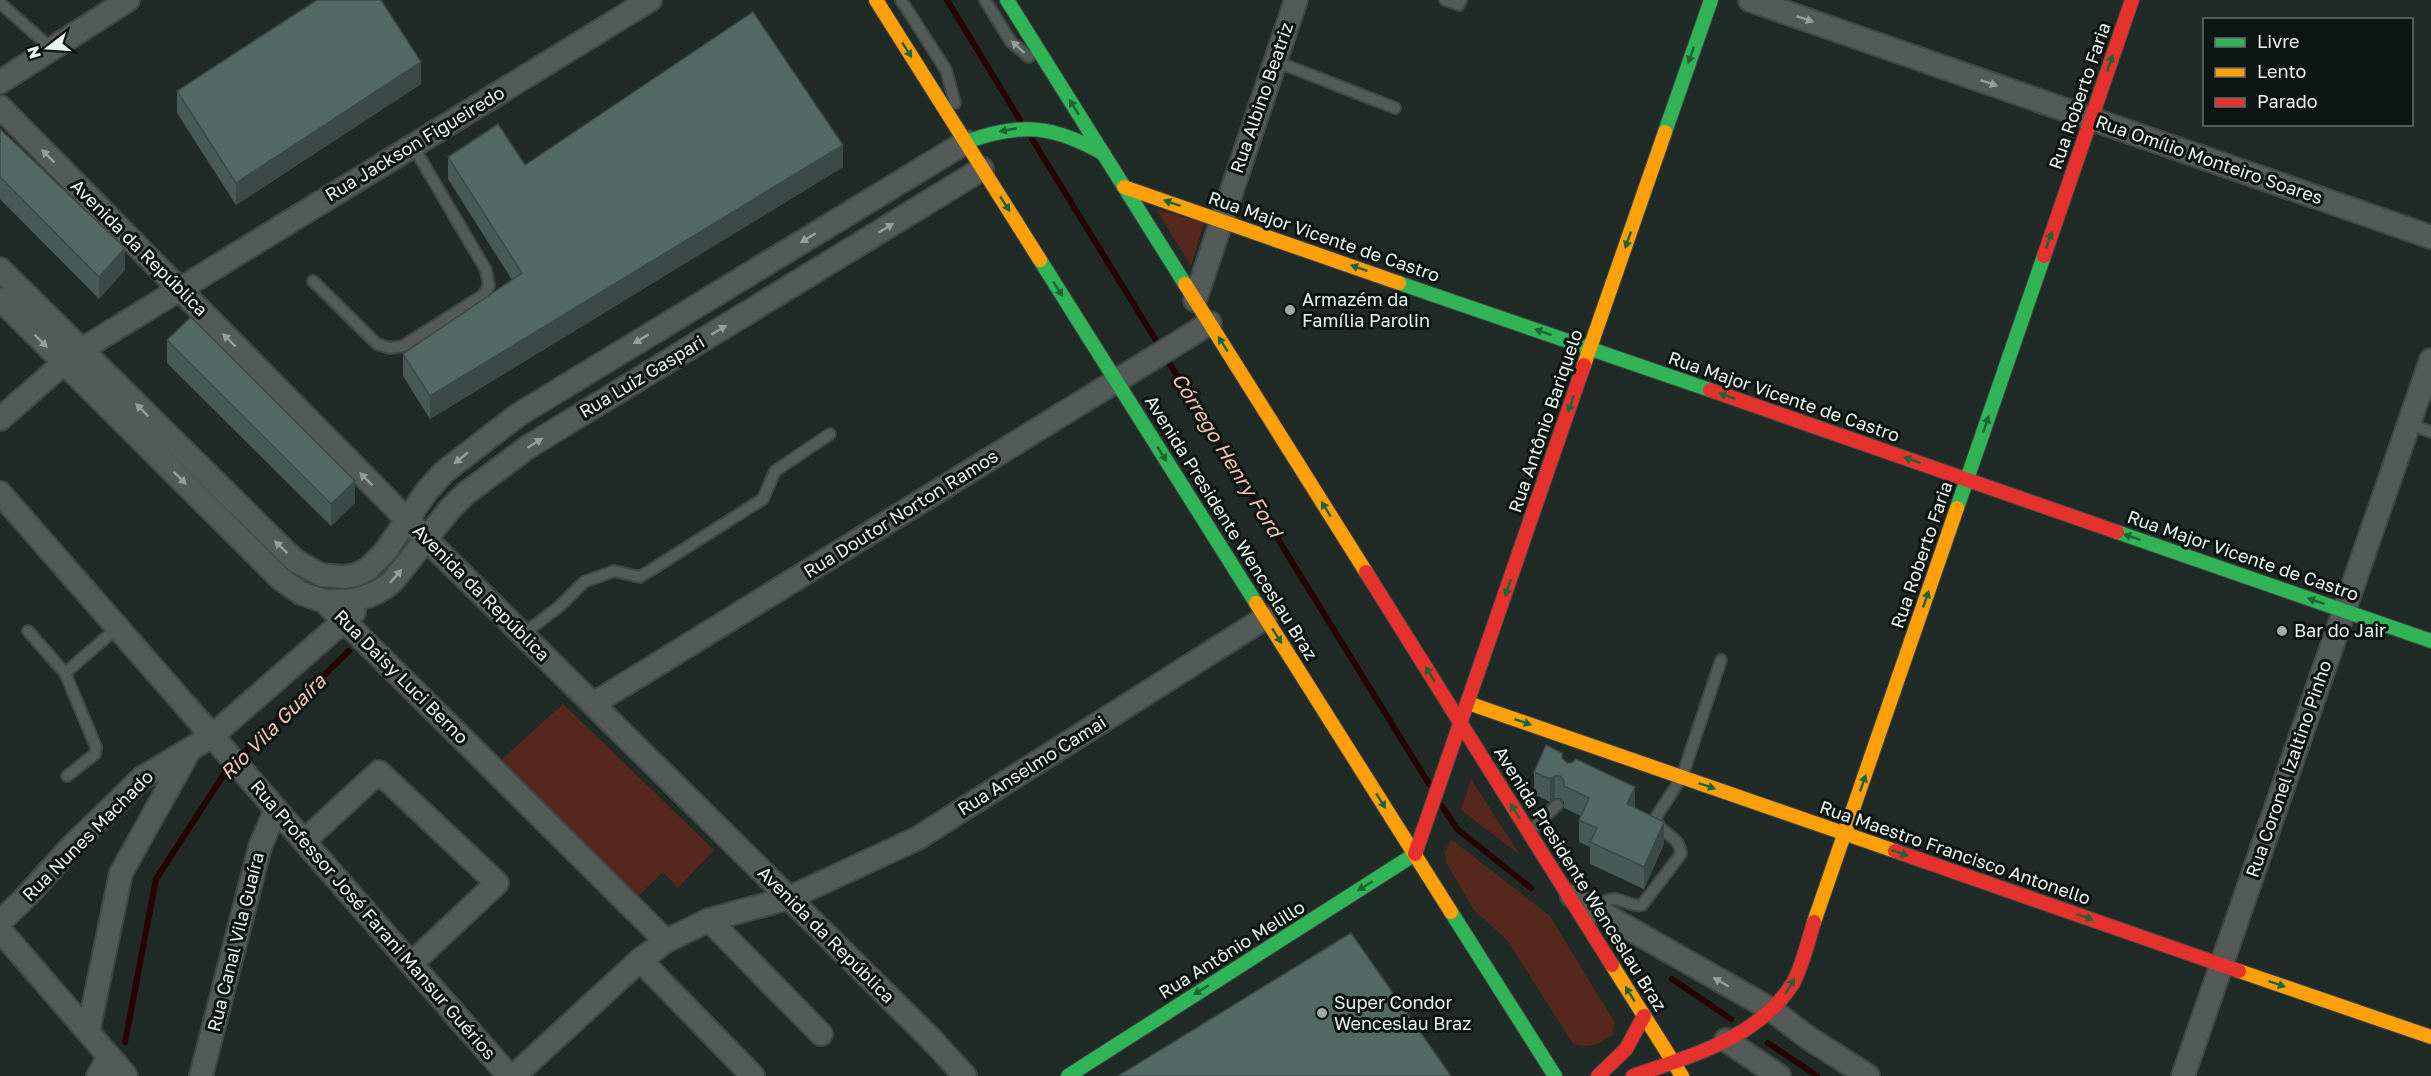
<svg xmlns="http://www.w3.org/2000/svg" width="2431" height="1076" font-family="'Golos Text',sans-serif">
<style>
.green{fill:#56281b}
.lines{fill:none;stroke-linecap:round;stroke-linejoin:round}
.stream{stroke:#260404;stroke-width:6}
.lane-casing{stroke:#3e4745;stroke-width:14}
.street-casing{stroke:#3e4745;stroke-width:26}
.fast-casing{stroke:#3e4745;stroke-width:16}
.slow-casing{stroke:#3e4745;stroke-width:16}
.jam-casing{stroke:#3e4745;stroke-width:16}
.lane{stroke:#535a58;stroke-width:10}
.street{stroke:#535a58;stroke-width:22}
.fast{stroke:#30b455;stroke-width:14}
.slow{stroke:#ff9f0a;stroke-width:14}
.jam{stroke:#e5322d;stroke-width:14}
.wall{fill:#485a56}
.shaded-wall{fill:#3b4a46}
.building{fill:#546964;stroke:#3b4a46;stroke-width:1.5}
.oneway{fill:#969f9c}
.oneway2{fill:#1e6434}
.poi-dot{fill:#a2adaa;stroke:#0c1512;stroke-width:2}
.labels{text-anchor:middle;stroke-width:6;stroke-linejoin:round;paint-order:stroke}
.street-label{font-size:18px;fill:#e8f4f0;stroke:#0c1512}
.poi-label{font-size:18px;fill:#e8f4f0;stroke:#0c1512;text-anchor:start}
.water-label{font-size:20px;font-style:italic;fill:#fcc2b1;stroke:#0c1512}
</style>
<rect width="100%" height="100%" fill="#202a27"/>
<!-- green -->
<path class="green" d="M1156,209L1204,223L1191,266Z
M563,704L714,850L678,888L663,872L638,896L500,761Z
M1471,779L1520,855L1461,810Z
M1451,839L1550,916L1615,1023L1613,1034C1599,1044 1591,1049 1573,1044L1507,940L1473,909L1446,862L1445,852Z"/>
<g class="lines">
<!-- stream -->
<path class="stream" d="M947,0L1020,120
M1032,139L1160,347
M1165,356L1429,784
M238,758L349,651
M1442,806L1457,829L1531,888
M1672,979L1731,1019
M125,1042L156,879L230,765
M1768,1043L1817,1076"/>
<defs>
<path id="lane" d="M901,0L946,70L955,103
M985,0L1011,42L1029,57
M1445,0L1459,5L1461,0
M0,3L52,49
M1275,61L1395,108
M313,281L377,344L390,348L403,346L482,296L489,286L486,270L413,146
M2409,424L2431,432
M28,631L65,673L117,628
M522,635L560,606L584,582L614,571L640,577L763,499L775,471L830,434
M65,673L96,747L95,754L67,776
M1531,830L1557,805
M1601,913L1606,901C1620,894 1628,908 1642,905L1681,854C1680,834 1658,835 1656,817L1682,777L1721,660"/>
<path id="street" d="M1750,0L2431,237
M0,82L128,0
M0,107L426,539L789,898L932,1040L965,1076
M0,269L284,550L296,561L321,575L344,577L356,575L368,569L385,552L426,492L444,472L518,415L966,142
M0,299L281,579L301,593L324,601L666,941
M1195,300L1296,0
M0,419L64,363L81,350L650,0
M0,493L509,1076
M324,601C350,602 373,599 393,581L449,510L465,494L528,447L982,169
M593,704L1210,323
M304,841L379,772L497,883L411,964
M1572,896L1772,1010L1807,1037L1868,1076
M709,920L821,1034
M0,922L27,896L71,847L142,778L212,736L354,612
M0,930L126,1076
M640,960L753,1076
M88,1032L121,873L189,751
M1726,1040L1779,1076
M98,1076L109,1056
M201,1076L260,847L276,809
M514,1076L640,960L666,941L709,920L789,898L918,838L1265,618
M2183,1076L2431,360"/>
<path id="fast" d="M1007,0L1185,284
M1665,132L1711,0
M966,142C1021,122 1053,125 1104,154
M1040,260L1256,603
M1399,283L1710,390
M1957,508L2044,256
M2117,532L2431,641
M1451,912L1555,1076
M1068,1076L1415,854"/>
<path id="slow" d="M876,0L1040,260
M1124,187L1399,283
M1185,284L1366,572
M1584,365L1665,132
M1256,603L1451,912
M1468,703L1895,851
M1814,922L1957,508
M1612,965L1682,1076
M2239,971L2431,1037"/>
<path id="jam" d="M2044,256L2132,0
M1710,390L2117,532
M1366,572L1612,965
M1895,851L2239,971
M1415,854L1584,365
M1598,1076L1626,1049L1644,1016
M1633,1076C1690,1056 1759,1038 1793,983C1803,965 1808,941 1814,922"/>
</defs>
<!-- lane casing -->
<use href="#lane" class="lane-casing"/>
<!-- street casing -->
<use href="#street" class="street-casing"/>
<!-- fast casing -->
<use href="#fast" class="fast-casing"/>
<!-- slow casing -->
<use href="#slow" class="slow-casing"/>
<!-- jam casing -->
<use href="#jam" class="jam-casing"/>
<!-- lane -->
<use href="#lane" class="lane"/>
<!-- street -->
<use href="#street" class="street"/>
<!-- fast -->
<use href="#fast" class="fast"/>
<!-- slow -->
<use href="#slow" class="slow"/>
<!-- jam -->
<use href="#jam" class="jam"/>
</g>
<!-- wall -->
<path class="wall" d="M421,84L236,205L177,113V91Z
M0,129L125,270L99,299L0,199Z
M448,157L525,165L843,167L430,419L403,376V354L512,280L448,179Z
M167,340L355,503L331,526L167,363Z
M1562,758L1567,763L1635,808L1664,844L1644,889L1590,864V847L1579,842V820L1581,816L1564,808V802L1560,798H1555L1550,802L1534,794V772Z"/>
<!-- shaded-wall -->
<path class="shaded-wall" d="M421,62V84L236,205V183Z
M843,145V167L430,419V396Z
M125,248V270L99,299V277Z
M355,481V503L331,526V504Z
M1555,776V798L1550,802V779Z
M1635,787V809L1627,804Z
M1664,822V844L1644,889V867Z"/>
<!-- building -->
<path class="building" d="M317,0H381L421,62L236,183L177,91Z
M753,12L843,145L430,396L403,354L522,273L448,157L498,124L525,165Z
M0,129L125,248L99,277L0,177Z
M191,317L355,481L331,504L167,340Z
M1546,745L1562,753V758L1567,763H1572L1576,759L1635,787L1627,804L1664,822L1644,867L1590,842L1597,828L1579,820L1589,798L1564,786V781L1560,776H1555L1550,779L1534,772Z
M1351,933L1451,1076H1118Z"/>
<!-- one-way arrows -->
<defs><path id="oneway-solid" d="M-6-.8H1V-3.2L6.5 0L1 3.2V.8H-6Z" transform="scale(1.5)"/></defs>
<g class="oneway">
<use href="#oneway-solid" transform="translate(1805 19) rotate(19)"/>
<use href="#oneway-solid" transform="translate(1018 47) rotate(-137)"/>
<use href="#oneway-solid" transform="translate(1989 83) rotate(19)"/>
<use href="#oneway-solid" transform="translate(48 156) rotate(-135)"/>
<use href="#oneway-solid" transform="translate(886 228) rotate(-31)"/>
<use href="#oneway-solid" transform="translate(808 238) rotate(149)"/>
<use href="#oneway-solid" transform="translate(719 330) rotate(-31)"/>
<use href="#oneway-solid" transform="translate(641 339) rotate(149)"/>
<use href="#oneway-solid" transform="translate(229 340) rotate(-135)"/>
<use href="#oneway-solid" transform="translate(41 341) rotate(45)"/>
<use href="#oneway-solid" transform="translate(142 410) rotate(-135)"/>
<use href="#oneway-solid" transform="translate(535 443) rotate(-32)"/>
<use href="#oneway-solid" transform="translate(461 458) rotate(141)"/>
<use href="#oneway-solid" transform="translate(180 478) rotate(45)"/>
<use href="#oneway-solid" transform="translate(366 479) rotate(-135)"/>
<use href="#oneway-solid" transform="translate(281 547) rotate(-136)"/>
<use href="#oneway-solid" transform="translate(396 576) rotate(-49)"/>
<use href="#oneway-solid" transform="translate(1721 982) rotate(-150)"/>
</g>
<g class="oneway2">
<use href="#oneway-solid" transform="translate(907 50) rotate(58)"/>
<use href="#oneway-solid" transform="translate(1691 55) rotate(109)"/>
<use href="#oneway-solid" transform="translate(2110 63) rotate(-71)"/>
<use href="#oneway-solid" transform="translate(1074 107) rotate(-122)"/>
<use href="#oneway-solid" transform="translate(1008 130) rotate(169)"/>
<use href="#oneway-solid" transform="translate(1172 203) rotate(-161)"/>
<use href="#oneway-solid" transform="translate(1005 204) rotate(57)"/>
<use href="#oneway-solid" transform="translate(1628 240) rotate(109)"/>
<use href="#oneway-solid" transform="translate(2049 240) rotate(-71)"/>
<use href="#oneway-solid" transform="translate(1359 268) rotate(-161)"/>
<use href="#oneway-solid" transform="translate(1058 289) rotate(58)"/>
<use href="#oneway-solid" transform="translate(1543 332) rotate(-161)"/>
<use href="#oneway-solid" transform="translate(1223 344) rotate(-122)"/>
<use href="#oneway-solid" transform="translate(1727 396) rotate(-161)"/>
<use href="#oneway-solid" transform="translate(1571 404) rotate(109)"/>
<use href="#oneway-solid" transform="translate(1986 424) rotate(-71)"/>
<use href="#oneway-solid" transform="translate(1162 454) rotate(58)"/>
<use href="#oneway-solid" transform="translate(1912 460) rotate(-161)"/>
<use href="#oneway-solid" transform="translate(1326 509) rotate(-122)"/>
<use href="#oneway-solid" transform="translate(2132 537) rotate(-161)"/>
<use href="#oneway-solid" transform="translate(1508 588) rotate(109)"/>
<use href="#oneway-solid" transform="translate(1926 599) rotate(-71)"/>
<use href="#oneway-solid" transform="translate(2316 601) rotate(-161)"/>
<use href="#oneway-solid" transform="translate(1277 636) rotate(58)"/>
<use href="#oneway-solid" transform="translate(1430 674) rotate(-122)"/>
<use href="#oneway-solid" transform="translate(1523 722) rotate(19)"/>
<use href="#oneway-solid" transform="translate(1863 783) rotate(-71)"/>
<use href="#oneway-solid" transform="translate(1707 786) rotate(19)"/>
<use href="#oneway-solid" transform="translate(1381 801) rotate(58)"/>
<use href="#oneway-solid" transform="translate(1515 811) rotate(-122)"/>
<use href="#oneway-solid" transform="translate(1900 853) rotate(19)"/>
<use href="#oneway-solid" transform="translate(1365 886) rotate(148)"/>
<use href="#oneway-solid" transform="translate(2085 917) rotate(19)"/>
<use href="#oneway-solid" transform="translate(2277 984) rotate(19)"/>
<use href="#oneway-solid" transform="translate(1790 986) rotate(-60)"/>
<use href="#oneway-solid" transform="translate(1201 990) rotate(148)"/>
<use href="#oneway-solid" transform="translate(1630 994) rotate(-122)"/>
</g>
<!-- markers -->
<g class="poi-dot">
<circle cx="1290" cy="310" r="6"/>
<circle cx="2282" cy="631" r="6"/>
<circle cx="1322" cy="1013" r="6"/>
</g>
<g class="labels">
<!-- street labels -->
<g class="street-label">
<text transform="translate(2080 96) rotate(-71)" y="6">Rua Roberto Faria</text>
<text transform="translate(1262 98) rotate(-71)" y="6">Rua Albino Beatriz</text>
<text transform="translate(415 144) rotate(-31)" y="6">Rua Jackson Figueiredo</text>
<text transform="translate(2209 160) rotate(19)" y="6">Rua Omílio Monteiro Soares</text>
<text transform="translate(1324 237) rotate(19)" y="6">Rua Major Vicente de Castro</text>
<text transform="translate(139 248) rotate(45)" y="6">Avenida da República</text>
<text transform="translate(642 377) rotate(-31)" y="6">Rua Luiz Gaspari</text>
<text transform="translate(1784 397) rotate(19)" y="6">Rua Major Vicente de Castro</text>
<text transform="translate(1546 421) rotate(-71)" y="6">Rua Antônio Bariquelo</text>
<text transform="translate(901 514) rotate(-32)" y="6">Rua Doutor Norton Ramos</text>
<text transform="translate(1231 528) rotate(58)" y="6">Avenida Presidente Wenceslau Braz</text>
<text transform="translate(1922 555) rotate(-71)" y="6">Rua Roberto Faria</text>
<text transform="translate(2243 556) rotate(19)" y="6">Rua Major Vicente de Castro</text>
<text transform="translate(481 593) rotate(45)" y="6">Avenida da República</text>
<text transform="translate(401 677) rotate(45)" y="6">Rua Daisy Luci Berno</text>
<text transform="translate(1032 766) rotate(-32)" y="6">Rua Anselmo Camai</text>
<text transform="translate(2289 769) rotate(-71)" y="6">Rua Coronel Izaltino Pinho</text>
<text transform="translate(88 836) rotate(-45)" y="6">Rua Nunes Machado</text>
<text transform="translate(1955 853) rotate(19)" y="6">Rua Maestro Francisco Antonello</text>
<text transform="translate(1580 879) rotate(58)" y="6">Avenida Presidente Wenceslau Braz</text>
<text transform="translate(373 920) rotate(49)" y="6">Rua Professor José Farani Mansur Guérios</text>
<text transform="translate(826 935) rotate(45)" y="6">Avenida da República</text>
<text transform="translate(236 942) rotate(-76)" y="6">Rua Canal Vila Guaíra</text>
<text transform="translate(1232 950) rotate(-32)" y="6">Rua Antônio Melillo</text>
</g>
<!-- poi labels -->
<g class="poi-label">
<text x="1302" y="306">Armazém da<tspan x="1302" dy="21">Família Parolin</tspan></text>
<text x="2294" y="637">Bar do Jair</text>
<text x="1334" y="1009">Super Condor<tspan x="1334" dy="21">Wenceslau Braz</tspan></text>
</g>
<!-- water labels -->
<g class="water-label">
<text transform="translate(1227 455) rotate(58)" y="7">Córrego Henry Ford</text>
<text transform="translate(273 727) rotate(-45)" y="7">Rio Vila Guaíra</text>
</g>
</g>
<!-- legend -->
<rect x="2203" y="18" width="210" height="108" fill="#0c1512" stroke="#646e6b" stroke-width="1.5"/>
<rect x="2215" y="38" width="30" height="9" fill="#30b455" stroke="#646e6b" stroke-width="1.5"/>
<text x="2257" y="48" font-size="18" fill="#e8f4f0">Livre</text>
<rect x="2215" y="68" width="30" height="9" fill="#ff9f0a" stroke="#646e6b" stroke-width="1.5"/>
<text x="2257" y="78" font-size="18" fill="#e8f4f0">Lento</text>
<rect x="2215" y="98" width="30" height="9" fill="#e5322d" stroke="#646e6b" stroke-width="1.5"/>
<text x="2257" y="108" font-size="18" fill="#e8f4f0">Parado</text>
<!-- north arrow -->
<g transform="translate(48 48) rotate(253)" stroke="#0c1512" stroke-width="4.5" paint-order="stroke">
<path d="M0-4.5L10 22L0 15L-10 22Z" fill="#e8f4f0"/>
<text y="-9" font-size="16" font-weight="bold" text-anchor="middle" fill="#e8f4f0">N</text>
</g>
</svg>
